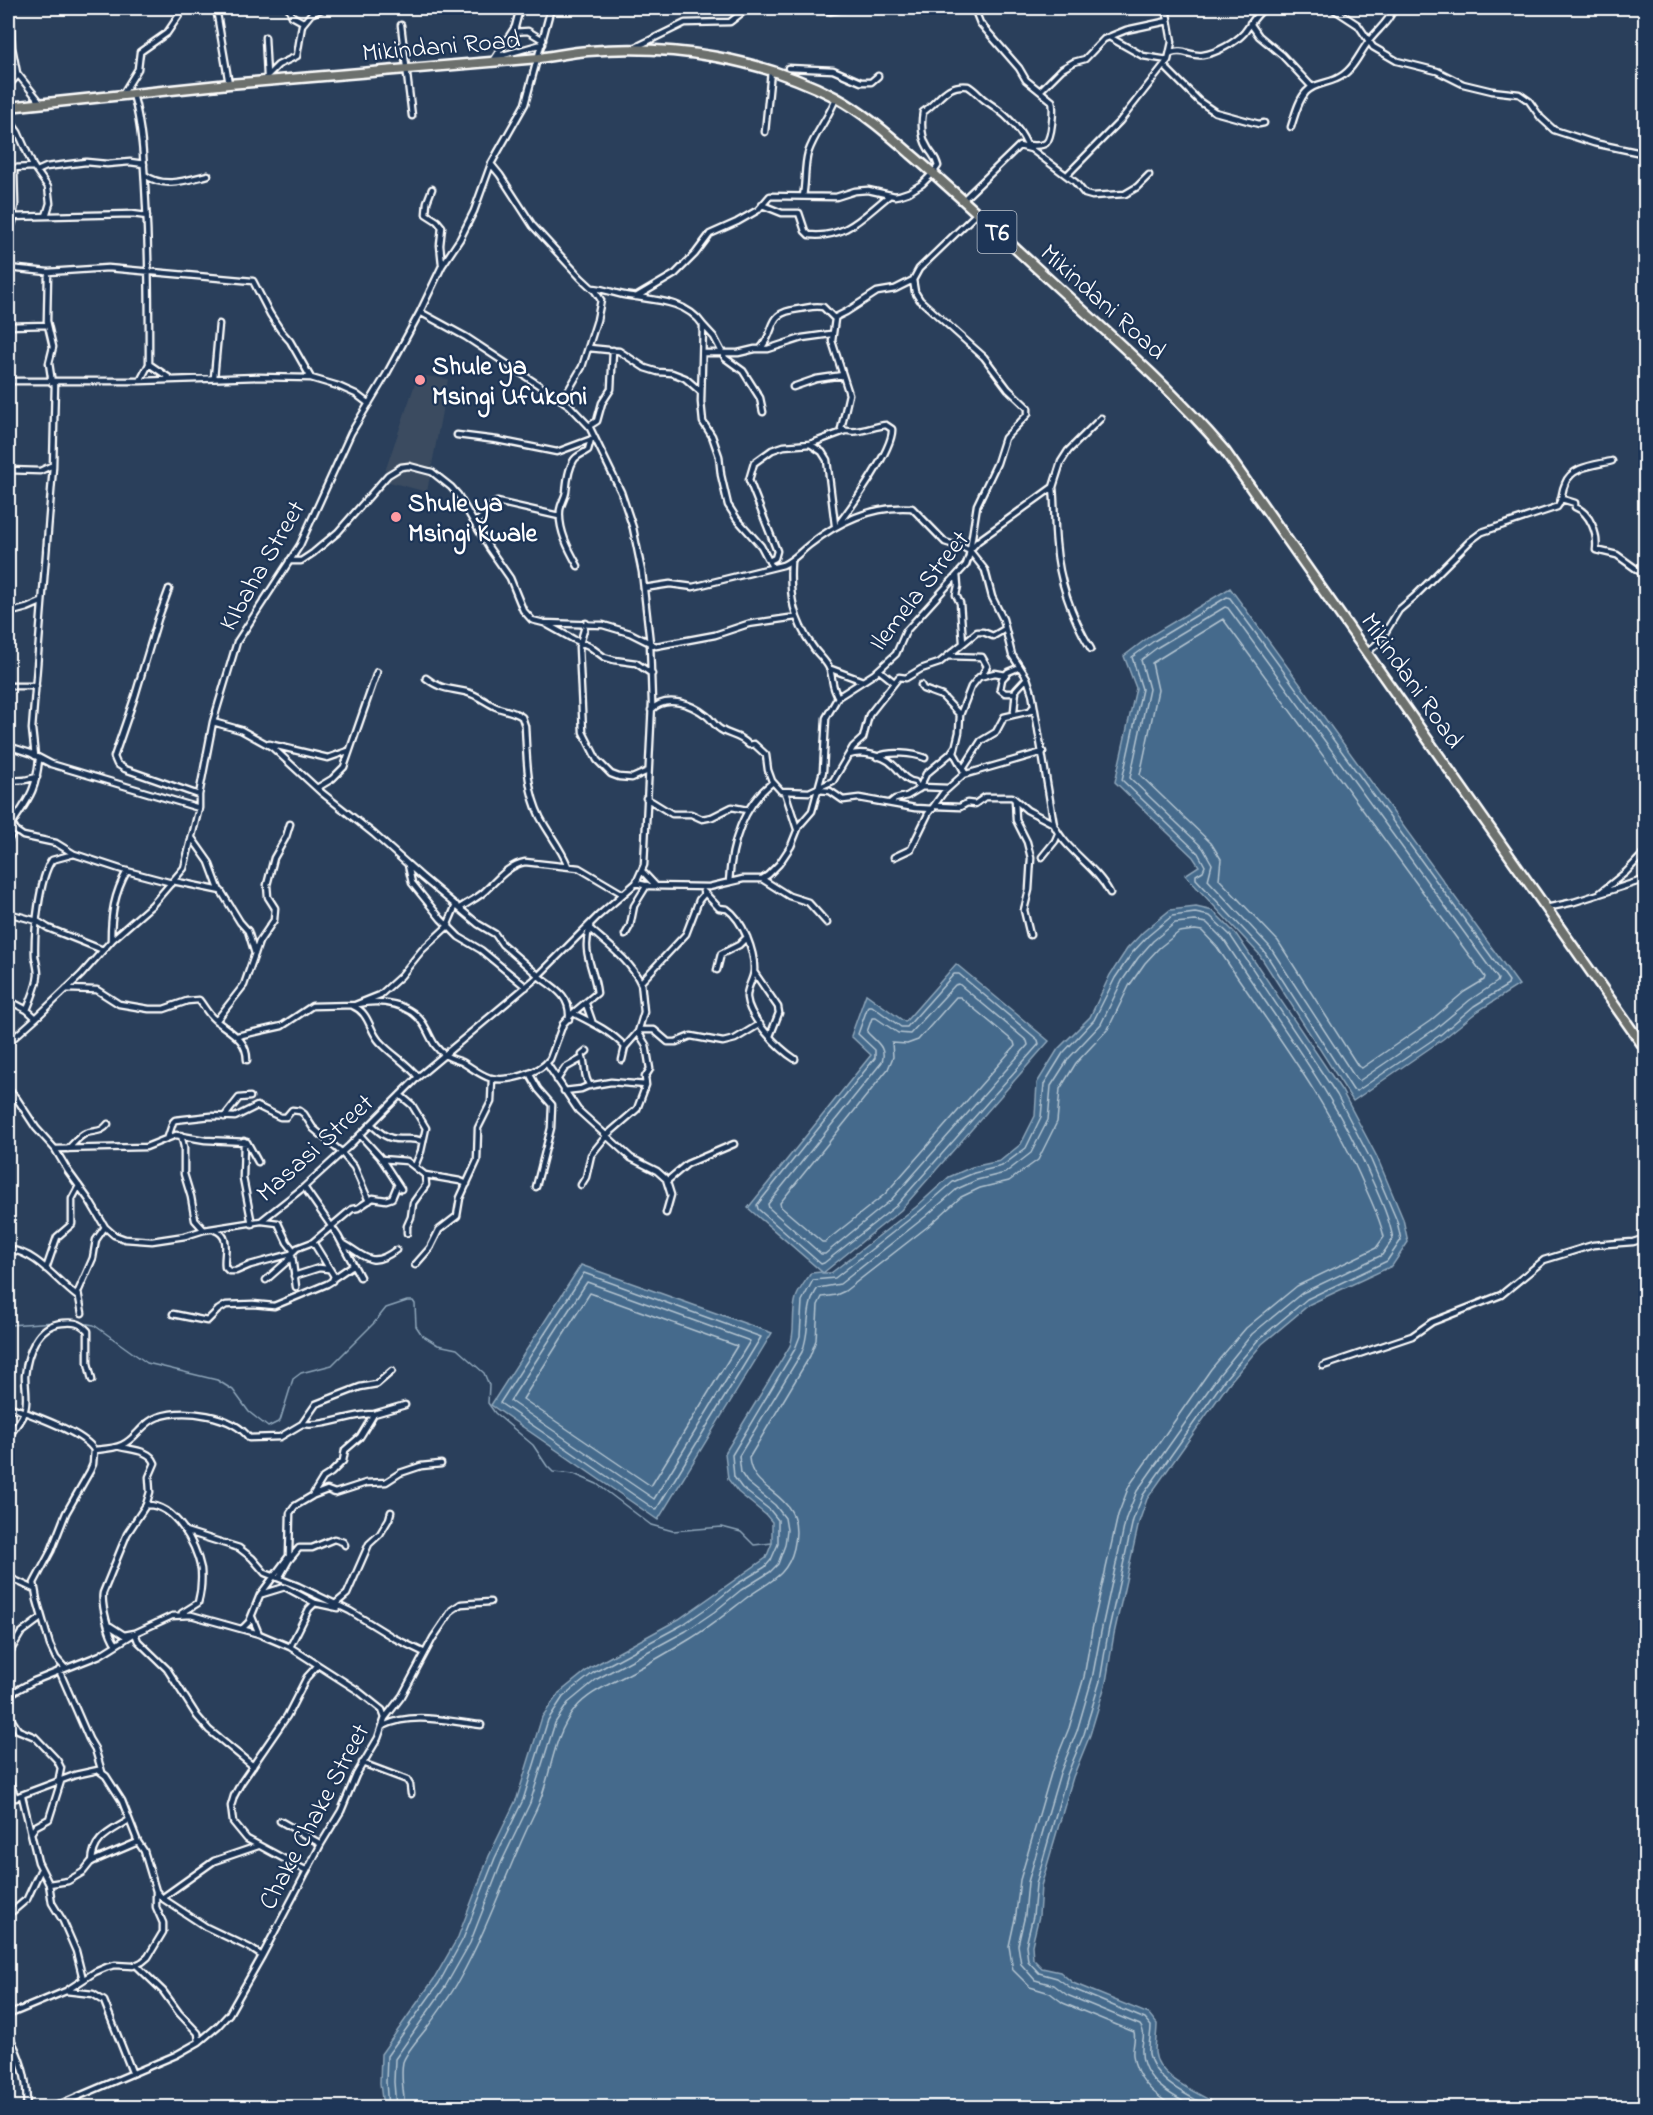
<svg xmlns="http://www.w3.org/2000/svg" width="1653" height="2115" font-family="'Indie Flower',sans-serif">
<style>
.built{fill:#3a4b60}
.water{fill:#446b8c;stroke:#8fa6ba;stroke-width:1.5}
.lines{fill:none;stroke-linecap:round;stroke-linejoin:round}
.shore{stroke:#b4c4d1;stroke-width:1.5}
.stream{stroke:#8fa6ba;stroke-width:1.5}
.minor-casing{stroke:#fff;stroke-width:9}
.trunk-casing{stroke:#fff;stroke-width:13}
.minor{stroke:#1d3557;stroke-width:4.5}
.trunk{stroke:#6c706d;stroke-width:8}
.poi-dot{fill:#ff9aa2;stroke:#1d3557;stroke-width:2}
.labels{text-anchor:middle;stroke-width:4.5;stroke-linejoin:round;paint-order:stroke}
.shield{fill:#1d3557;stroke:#bbc2cd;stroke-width:1.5}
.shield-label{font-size:24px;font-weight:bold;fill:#fff}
.street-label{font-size:26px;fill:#fff;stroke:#1d3557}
.poi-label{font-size:26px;font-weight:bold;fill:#fff;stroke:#1d3557;text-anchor:start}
</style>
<rect width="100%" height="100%" fill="#2a3f5b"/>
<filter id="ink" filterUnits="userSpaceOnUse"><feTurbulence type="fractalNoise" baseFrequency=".0167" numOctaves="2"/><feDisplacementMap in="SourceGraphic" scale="12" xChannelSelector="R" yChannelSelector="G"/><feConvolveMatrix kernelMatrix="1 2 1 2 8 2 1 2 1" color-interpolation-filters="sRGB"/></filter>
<g filter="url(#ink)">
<!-- built -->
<path class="built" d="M418,375L448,379L427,492L382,480Z"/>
<!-- water -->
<path class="water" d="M1230,588L1519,985L1478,1011L1443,1039L1353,1101L1259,954L1185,875L1199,866L1193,857L1115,782L1136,688L1124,656L1150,636Z
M1196,907L1213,911L1236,934L1342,1091L1377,1157L1403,1219L1408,1242L1392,1266L1310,1304L1262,1344L1229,1383L1147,1499L1139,1522L1114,1634L1106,1682L1090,1735L1073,1777L1041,1886L1039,1916L1032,1945L1033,1959L1042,1968L1060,1972L1073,1983L1149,2014L1157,2024C1157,2033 1155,2044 1155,2052C1157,2079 1202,2094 1222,2107H383L380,2083L381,2054L434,1979L458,1937L489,1856L517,1798L542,1717L559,1693L590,1668L679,1619L766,1558L772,1543V1522L766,1515L738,1492L728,1479L725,1453L790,1346C796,1330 791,1314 796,1298C799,1289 806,1281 811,1273L822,1272L748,1208L871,1055L851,1036L866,994L905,1022L956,964L1049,1041L901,1210L823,1273H831L916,1207L949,1177L972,1167L1000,1161L1021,1144L1035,1116L1037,1083L1058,1049L1090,1017L1110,975L1127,949L1143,932L1170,910Z
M581,1265L772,1333L658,1520L491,1405Z"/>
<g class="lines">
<!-- shore -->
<path class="shore" d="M1227,597L1230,598L1509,981L1508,985L1474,1006L1440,1035L1357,1091L1353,1090L1264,951L1196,879V875L1203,871L1205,866L1198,853L1122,780L1142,689L1132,657L1154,641Z
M1225,607L1228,608L1498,979L1497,982L1470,1000L1435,1029L1359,1081L1356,1079L1270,947L1208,880L1212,864L1203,848L1130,778L1149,689L1141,660L1158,647Z
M1223,619L1485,977L1484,980L1464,992L1430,1021L1362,1068L1358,1066L1278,941L1219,879L1221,859L1211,843L1140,775L1158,690L1152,663Z
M954,974H959L1038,1040L1039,1044L896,1206L824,1263L821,1264L758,1209L757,1205L875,1058V1050L858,1034L868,1006H872L901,1027H907Z
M959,984L1027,1041L1028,1045L891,1200L825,1254H821L769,1208L768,1204L882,1062C887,1047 876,1042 867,1032L872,1018H876L898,1033L910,1034L955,985Z
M956,997H960L1014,1042L1015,1046L885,1194L825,1242H822L781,1207L780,1203L888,1069L893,1057L892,1043L907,1044L918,1040Z
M584,1273L761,1337L656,1510L500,1403Z
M587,1282L750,1341L654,1499L510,1401Z
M590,1293L737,1346L651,1486L523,1399Z
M388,2108L386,2082L387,2056L439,1983L463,1939L495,1858L523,1800L548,1720L563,1697L593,1673L682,1625L710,1606L737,1584L765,1567L771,1560L778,1544V1520L770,1510L742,1488L734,1477L732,1455L795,1349L800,1336L802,1301L813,1280L835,1278L920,1211L953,1182L974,1173L1002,1166L1026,1148L1041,1117L1044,1084L1063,1053L1094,1020L1115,978L1132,953L1148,936L1172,916L1195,913L1210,916L1230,935L1337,1095L1371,1160L1397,1221L1401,1240L1387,1261L1307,1299L1258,1340L1225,1379L1143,1495L1133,1520L1108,1633L1100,1681L1084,1734L1067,1775L1036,1884L1033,1916L1026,1945L1028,1961L1039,1973L1057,1978L1071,1988L1145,2019L1151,2026C1151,2035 1148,2046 1149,2054C1155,2083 1188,2095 1211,2108
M396,2108L394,2082L395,2059L445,1987L470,1943L502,1861L530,1803L555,1723L568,1703L597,1679L686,1631L714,1612L741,1590L770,1572L778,1564L785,1545L787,1530L785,1518L775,1505L747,1482L741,1473L739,1456L802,1352C811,1331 804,1307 818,1288L840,1284L925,1217L957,1189L977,1180L1005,1173L1031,1153L1048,1120L1051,1086L1069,1058L1101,1024L1122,981L1138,958L1153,941L1175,923L1195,921L1207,923L1224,940C1275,1019 1334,1092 1371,1178C1380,1198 1389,1217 1393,1239L1382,1255L1302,1293L1252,1334L1219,1375L1137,1491L1126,1518L1101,1632L1092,1679L1077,1731L1060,1773L1028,1882L1025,1915L1018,1945L1021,1964L1035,1980L1054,1985L1067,1995L1140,2025C1147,2033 1141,2042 1142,2052C1142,2081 1173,2096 1195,2108
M405,2108C404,2093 400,2076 403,2062C407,2051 419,2038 426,2029C438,2013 450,1997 459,1980C490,1925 508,1866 536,1810C552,1778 551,1738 575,1709C587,1694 606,1686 623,1677C646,1665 669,1652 690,1639C710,1627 727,1613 745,1599C767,1582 787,1578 794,1548C807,1490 752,1497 749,1458L810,1356L816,1340L818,1305L822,1297L836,1295L845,1291L931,1224L961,1197L980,1188L1009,1181L1038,1160L1057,1122L1060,1089L1076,1063L1108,1029L1129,986L1145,963L1159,948L1179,932L1195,930L1202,931L1217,947C1269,1025 1327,1099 1364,1185C1372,1202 1380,1219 1384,1237L1376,1248L1297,1286L1246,1328L1211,1369L1129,1486L1118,1515L1092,1630L1084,1677L1069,1728L1052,1770L1020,1880L1016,1914L1009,1946L1013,1970L1030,1987L1050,1993L1063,2003L1134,2032C1136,2040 1132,2047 1133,2055C1136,2080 1155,2096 1176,2108"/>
<!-- stream -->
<path class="stream" d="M82,1323L94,1325L147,1363L217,1380L233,1390L249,1412L268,1427L280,1421L293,1379L301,1373L332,1365L374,1323L386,1308L407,1301H413L415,1304L416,1326L422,1335L438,1345L457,1349L484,1373L489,1385L488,1403L495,1413L533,1445L547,1466L553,1472L574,1474L597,1484L651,1525L673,1531L722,1527L741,1532L754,1545L772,1543
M8,1325L56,1322"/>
<defs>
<path id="minor" d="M10,8L12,47L17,73L41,103
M216,8L229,84
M289,8L292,16L303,22
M818,8L830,11L850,8
M974,8L980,23L1019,68L1026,80L1052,101C1054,108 1052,138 1046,143C1041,147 1032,145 1027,145
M1332,8L1358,25L1373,47L1397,61L1437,71L1463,84L1492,91L1519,94L1529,101L1541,118L1554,130L1594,143L1646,154
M1456,8V9
M1250,23L1259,36L1282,55L1312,87
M401,25L412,116
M512,32L528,31L543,40
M265,37L267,76
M1111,38L1143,56L1168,60
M634,48L685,23L730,22L748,8
M1171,53C1183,48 1191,57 1203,55C1216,53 1235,43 1244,33C1252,23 1254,16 1265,8
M496,57L542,44
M493,61L515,27L520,8
M1164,66L1199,101L1215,112L1259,124L1264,123
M788,68L833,70L861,82H871L878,76
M263,80L278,65L297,56L302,25L311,14L324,8
M8,86L18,75
M1040,91L1062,69L1074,62L1085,59L1104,39L1126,30L1168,21
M133,94C143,130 144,167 146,204C149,255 149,306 149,357V364L140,381
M122,95L138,69L140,52L167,33L184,8
M8,118L18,132L33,166L48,187L50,203L46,216
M1291,127C1295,115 1298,101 1306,92C1315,83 1325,84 1336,79C1353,72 1358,55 1369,41C1378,29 1389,22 1394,8
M765,132L771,71
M8,140L10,168
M491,164L500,175L533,226L581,278L595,291L601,300L597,320L582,367L568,391L558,397
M13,168L34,167
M37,171L46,167L86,162L107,164L130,162L144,164
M145,175C164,189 187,180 208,175
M1067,175L1120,121L1168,60L1172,42L1166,8
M432,189L427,202L426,214L437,221L442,227L440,245L442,264
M803,196C806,182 804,167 808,153C815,133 829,117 836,98
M963,200L1019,146L1031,149L1075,182L1085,194L1092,196L1125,194L1137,187L1149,175
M762,205L782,213H799L805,231L809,235C846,239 863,216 890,195
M13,216L15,205L14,168
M8,217L132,214L147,216
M8,236L15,216
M8,243V253
M8,268L48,272L108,268L253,281L270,314L281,331L290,341L311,378
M48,272L47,321L53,347L49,363L52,383
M593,288C606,289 618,295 630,296C656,300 687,301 703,325L701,402L703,422L712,436L719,456L721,475L728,505L737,519L761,546L772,567
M636,297L675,274L695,254L710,234L737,222L758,210L770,196L836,197L855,191L868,190L895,196L900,195L909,192L922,184L933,173L938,166C936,157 932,155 928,148C921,137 921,124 923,112C939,102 945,83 968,86C975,90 979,96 986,101C1004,113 1018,125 1027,145
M834,318L846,312L877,292L895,289L913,280
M703,325L714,337L725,358L743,371L760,398L763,412
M8,326L48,325
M589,348L619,351L645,368L658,372L672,373L685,378L701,392
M761,348C778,328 765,313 799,309C808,308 814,305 823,307L835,319L832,341L849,394L841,429C855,436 872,426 886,425L892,429C894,448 852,506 840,522
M703,353H738L755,349H768L802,338L831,334
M149,364L171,379
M214,378L219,324
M8,381H140L258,377L311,378L338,386L356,394L369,404
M793,387L816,379L843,375
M589,426L597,421L602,403L611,389L613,350
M457,435L497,440L557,452L592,439
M810,444L822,452L827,460L835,525
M8,470L40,471L53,465
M1053,487C1055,505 1054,524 1056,543C1059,582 1071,616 1091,649
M1562,499L1575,503V507C1591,513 1598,535 1596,550L1617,555L1646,576
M474,522C485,520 486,506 497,502L559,516
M970,550L978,541L1053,487L1061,462L1068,451L1101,418
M289,561H301L313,553L338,532L388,475L401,467L409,466L432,472L451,487L458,495L489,548L510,578L523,610L532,620L544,623L603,625L630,633L656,646L715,635L748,624L796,617
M769,561L775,558L777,551L749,480L754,463L772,450L784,446L810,444L845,431
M791,562C789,595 793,620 813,647C818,655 827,661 830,670C833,680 832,688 838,697
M578,566C569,550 558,530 560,510C561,503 565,498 566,492C567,482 568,469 574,460C576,456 584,453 588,450L591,439
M957,575L958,586L956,595L960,603L963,642
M644,588L670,584L693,587L783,565C794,560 800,552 809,545C839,521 873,505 912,508L945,542L964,548L970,551L985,570L992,597L1003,619L1012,655L1027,678L1032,693L1054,825C1066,851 1096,866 1110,893
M169,589L158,619L135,696L114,757L117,764L125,769L199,795
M8,613L27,608L41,602
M586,623L579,647L583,732L597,760L611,774L619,777L632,778L648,771
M546,624L573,639L589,646L604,657L614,660L636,663L652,674
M1368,652L1380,641L1399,610L1414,597L1470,541L1482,532L1557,507C1563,500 1561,492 1565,484C1571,466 1596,465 1612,461
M948,656L982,657L987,666L982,675
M831,669L863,681
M879,670L894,682
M426,678C441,690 449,688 466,692C478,695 485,702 496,707C505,711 514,711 522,717L525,726C527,758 526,788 540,817C549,834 561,848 568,866
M921,685L923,689L942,696L960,715L959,732L954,753L965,773
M8,686H36
M1016,693H1005L1000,689L1002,679L1008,672L1020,667
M651,710C666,694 692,704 707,716C712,720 715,726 720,729C731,737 737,733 749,745L754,744L766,755L768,770L772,781L781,791L809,792L833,781L853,747L863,738L869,715L899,677L906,678L921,669L939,663L977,632H983L993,636L1005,629
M1014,711L1016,690L1027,678
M960,715L971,687L979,677L995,673L1006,675
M213,722L241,730L272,747L321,792L374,834L422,877L478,924L495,934L502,944L539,976
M269,744L328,758L348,751
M8,746L30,753L51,764L199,808
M849,755C861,751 883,755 892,764C900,770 904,781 915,782L919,789L926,774L950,754L955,747
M35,756L32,729L53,467L55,382
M877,757C889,751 913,753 925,758
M963,769L981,741L996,732L1004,717L1030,711L1034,706
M8,781L25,780L37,777
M317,788L332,779L344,767L377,672
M818,790L830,791L843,800L859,798L915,808L933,809
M785,792L797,829
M646,798L672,814H691L702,819L712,817L732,807L747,810
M1015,800L1016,820L1027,842L1031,858L1029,890L1024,910L1030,935
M890,803L895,799L907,796L922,787L948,788
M936,806L960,807L967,803L975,804L985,797H1012L1027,810L1054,824
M8,817L16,831L23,836L56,843L74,854L123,870L172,883
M12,824C29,798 36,791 39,759
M192,838L209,862L219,889
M8,841L14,829
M894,857L911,849L928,814L943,793L963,775L1043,752
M1042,857L1055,841L1058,834
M408,865L412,883L441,919L459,937L481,950L526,987
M642,871L656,886
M762,879L789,896L808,902L827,923
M173,881L221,891L240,922L248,931L255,954
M729,882C731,844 743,805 773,782
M636,883L649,886L709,887L743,879H762L768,875L779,864L791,846L799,826L812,811L823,771L826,718L838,697L874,674L896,654L906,631L966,565L969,556L977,505L997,463L1005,438L1028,414V408L1008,389L984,357L920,300L915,292L913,280L919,269L977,213
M703,891L719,908L727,909C743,920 755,952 754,971C753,981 746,988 747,998C749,1018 779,1049 795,1059
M1600,893L1626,872L1646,851
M460,908C468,902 478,898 485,891C497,880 508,865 525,862L579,868L623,894
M1546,908L1574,902L1646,879
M8,913L37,921L48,928L103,950
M448,924L456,905
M589,928C608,945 631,961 641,984
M625,935L630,926L634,906L647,885
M111,940C111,915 114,894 127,871
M717,970L721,954L739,945L747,937
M754,972L778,1007L779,1013L770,1036
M538,976C555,988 571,996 569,1019
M66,989L97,990L119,1004L149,1009H164L187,1001L199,1000C204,1006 208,1014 214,1019C229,1032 247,1038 247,1060
M8,1000L27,1010L36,1018
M358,1004C380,999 411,1003 424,1025C431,1036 433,1047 445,1055C449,1058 457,1060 462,1062C471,1067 480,1075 490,1078C508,1082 539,1074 550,1059L563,1024L573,1013L597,993C594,967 581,954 590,926
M586,1004L592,1021
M353,1006C370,1013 369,1031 380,1042C393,1056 406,1062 418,1077
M27,1010C31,999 37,987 38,975C38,968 36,962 35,956C34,934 39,878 52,860L74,854
M573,1013C591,1022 612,1032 625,1047
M216,1021L244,985L259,942L274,920L275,908L268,897L267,885L274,858L286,837L290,824
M639,1030H654L668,1042H676L691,1036L723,1042L735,1039L760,1024
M237,1036L282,1026L312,1006L355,1005L380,995L401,976L422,950L449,925
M8,1043L36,1018L81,975L113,939L152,905L184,868L199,808V795L213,722L237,642L300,545L351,433L386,375L420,312L442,266L460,239L474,211L491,164L525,104L551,8
M587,1051L582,1055C587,1067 582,1074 590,1086
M622,1060L625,1047L638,1032
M547,1064L578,1110L631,1158L657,1171L666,1179L671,1195L666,1213
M529,1073L538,1089L552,1105L551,1128L536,1187
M557,1080L565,1068L583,1058
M8,1089L17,1099L36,1128L55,1149L68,1171L89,1200L105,1227L114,1235L125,1239L152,1241L185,1236L204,1230L261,1221L304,1187L349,1146L418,1077L535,979L598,916L636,883L644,865L652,703L650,643L642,572L633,528L621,492L589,426L569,405L466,337L420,312
M564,1091L581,1089L588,1086L611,1082L646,1085
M400,1095L412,1105L426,1128L421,1151L415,1166
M224,1117L239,1098L250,1097
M371,1124C380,1133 388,1140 402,1139C409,1139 414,1138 422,1141
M181,1135L184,1147V1174L191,1197L195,1220L204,1230
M360,1135L380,1157L401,1189
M168,1137L173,1122L175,1120L211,1116L235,1117L257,1106L280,1117H286L292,1110L300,1111L304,1114L313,1128L341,1152L354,1167L369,1201
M244,1141L243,1178L252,1224
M55,1149L146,1147L176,1135L205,1140L247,1142L258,1162
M68,1149C73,1144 79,1136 86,1133C96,1130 101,1133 108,1124
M381,1159L407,1161L425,1175L460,1181L467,1184
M667,1181L687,1164L734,1144
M581,1185L586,1177L591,1155L607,1135L637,1109L646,1085L645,1077L650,1069L646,1045L638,1032L644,1012L641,982L686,934L699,900L705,893
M304,1187L338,1236L360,1277
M262,1221L278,1223L287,1242L294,1251
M215,1230C232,1237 223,1253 225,1267L229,1271H236L250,1265L291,1254L297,1248L313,1242L352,1209L358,1208L373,1198L386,1200L392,1198L397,1186
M407,1233V1226L411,1217L413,1203L426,1185L425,1175
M342,1243C364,1254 369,1270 396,1250
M8,1249C38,1253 54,1279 78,1297
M292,1256L296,1287
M415,1265L430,1248L439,1230L457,1216L460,1198L477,1161L478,1128L491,1102L492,1078
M46,1269L57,1237L72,1224V1199L79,1186
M294,1276L319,1268L328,1269
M334,1278L353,1265
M266,1280L292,1257
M82,1313L78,1292L93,1258L96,1240L105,1227
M173,1314L207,1321L218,1310L226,1305L253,1304L274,1306L327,1284L332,1281L334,1276L313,1242
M1323,1366L1412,1336L1432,1322L1501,1295L1544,1260L1593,1245L1633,1242L1646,1238
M8,1406C27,1413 84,1432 94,1450L93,1464L90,1471L66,1513L51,1551L34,1583L37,1600L50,1645L56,1658L65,1668
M302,1424C327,1427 350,1414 374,1414
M8,1438C13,1429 23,1419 25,1409C28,1399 25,1387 25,1376C27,1354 37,1325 62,1323C73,1322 80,1322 88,1331V1363L92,1380
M94,1450C103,1449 113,1449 122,1445C136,1439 143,1422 158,1417C184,1408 233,1415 249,1438L280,1437L302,1424L316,1404L360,1387L377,1384L392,1371
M314,1495L327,1490L335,1493L366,1483L386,1482L400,1473L421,1466L441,1464
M146,1505C176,1504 196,1545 201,1569C202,1581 201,1592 198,1603L182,1613
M185,1531L239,1548L252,1558L265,1573L298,1586L350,1611L394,1638L425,1653
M8,1577L34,1589
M279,1578L289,1560L299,1548H312L334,1539L343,1542L345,1545
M262,1594L285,1587L315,1603L338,1608
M334,1605L347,1594L369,1544L380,1534L389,1519L391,1512
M252,1617L259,1634
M110,1626L124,1635L135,1633L138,1641L167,1669L197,1716L209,1730L253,1766
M242,1629L249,1622L260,1595L289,1556L290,1513L295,1506L312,1496L323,1478L331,1473L343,1461L345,1450L360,1437L374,1414L405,1405
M116,1644C109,1636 101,1604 103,1593L127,1534L146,1505L150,1492L149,1477L155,1463C150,1450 132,1450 120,1447
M290,1647L309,1609L315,1603
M8,1655L21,1633L41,1618
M59,1670L89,1739L95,1749L102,1772
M8,1695L34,1681L100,1655L135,1633L172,1616L191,1615L259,1634L290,1647L357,1690L382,1710L385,1718L378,1738L356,1775L341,1811L321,1844L262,1956L229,2014L218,2026L199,2042L176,2055L51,2108
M8,1714L18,1730L35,1737L57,1760L61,1768L58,1783
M385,1718L402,1696L433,1638L452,1610L461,1604L490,1602
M383,1726C414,1711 449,1722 481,1725
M362,1763L407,1780L410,1785L411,1794
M8,1779L16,1798
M22,1796L38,1862L49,1884L52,1903L63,1921L76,1951L83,1979
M8,1800L75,1775L98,1770L106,1776L122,1801L138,1842L144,1851L156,1891L162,1898L206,1927L250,1948L262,1956
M280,1821L321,1844
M31,1833L36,1826L49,1819L61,1781
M92,1862C93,1837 111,1832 129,1820
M307,1871L247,1839L233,1822L231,1806L234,1796L241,1783L287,1716L307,1677L318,1665
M49,1884L68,1881L83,1872L91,1862L138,1842
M162,1898L214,1861L258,1846
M13,1911L27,1899L40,1871
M137,1966L163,1991L179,2013L198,2033L199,2042
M66,1991L93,1994L104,2001L132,2072
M8,2015L66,1991L95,1972L107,1967L115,1965L133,1966L142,1962L148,1957L163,1932V1923L156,1907V1891
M8,2034C21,2057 29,2081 26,2108"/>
<path id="trunk" d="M8,107L229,84L539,58C555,56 572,52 588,51C673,44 760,58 835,97C863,112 888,134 911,154C952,189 990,225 1029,261C1096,323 1165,381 1225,451L1646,1050"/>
</defs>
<!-- minor casing -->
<use href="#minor" class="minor-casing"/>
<!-- trunk casing -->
<use href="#trunk" class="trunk-casing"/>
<!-- minor -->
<use href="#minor" class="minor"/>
<!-- trunk -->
<use href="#trunk" class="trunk"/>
</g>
</g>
<!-- markers -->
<g class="poi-dot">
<circle cx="420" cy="380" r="6"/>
<circle cx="396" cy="517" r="6"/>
</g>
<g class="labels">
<!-- shield labels -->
<rect class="shield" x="977.5" y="211" width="39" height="42" rx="4.5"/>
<g class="shield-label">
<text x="997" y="240">T6</text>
</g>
<!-- street labels -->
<g class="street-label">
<text transform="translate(441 45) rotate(-5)" y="9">Mikindani Road</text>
<text transform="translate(1104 301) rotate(42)" y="9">Mikindani Road</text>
<text transform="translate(261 565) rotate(-60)" y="9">KIbaha Street</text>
<text transform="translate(918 590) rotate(-52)" y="9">Ilemela Street</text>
<text transform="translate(1413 680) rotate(55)" y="9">Mikindani Road</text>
<text transform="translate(314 1147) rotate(-42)" y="9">Masasi Street</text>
<text transform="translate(313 1816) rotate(-62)" y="9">Chake Chake Street</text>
</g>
<!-- poi labels -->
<g class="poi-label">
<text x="432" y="374">Shule ya<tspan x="432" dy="30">Msingi Ufukoni</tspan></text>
<text x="408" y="511">Shule ya<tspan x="408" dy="30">Msingi Kwale</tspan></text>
</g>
</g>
<!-- margin -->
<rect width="1653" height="2115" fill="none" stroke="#1d3557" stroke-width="30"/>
<rect x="15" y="15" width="1623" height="2085" fill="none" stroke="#fff" stroke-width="2" filter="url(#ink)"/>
</svg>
